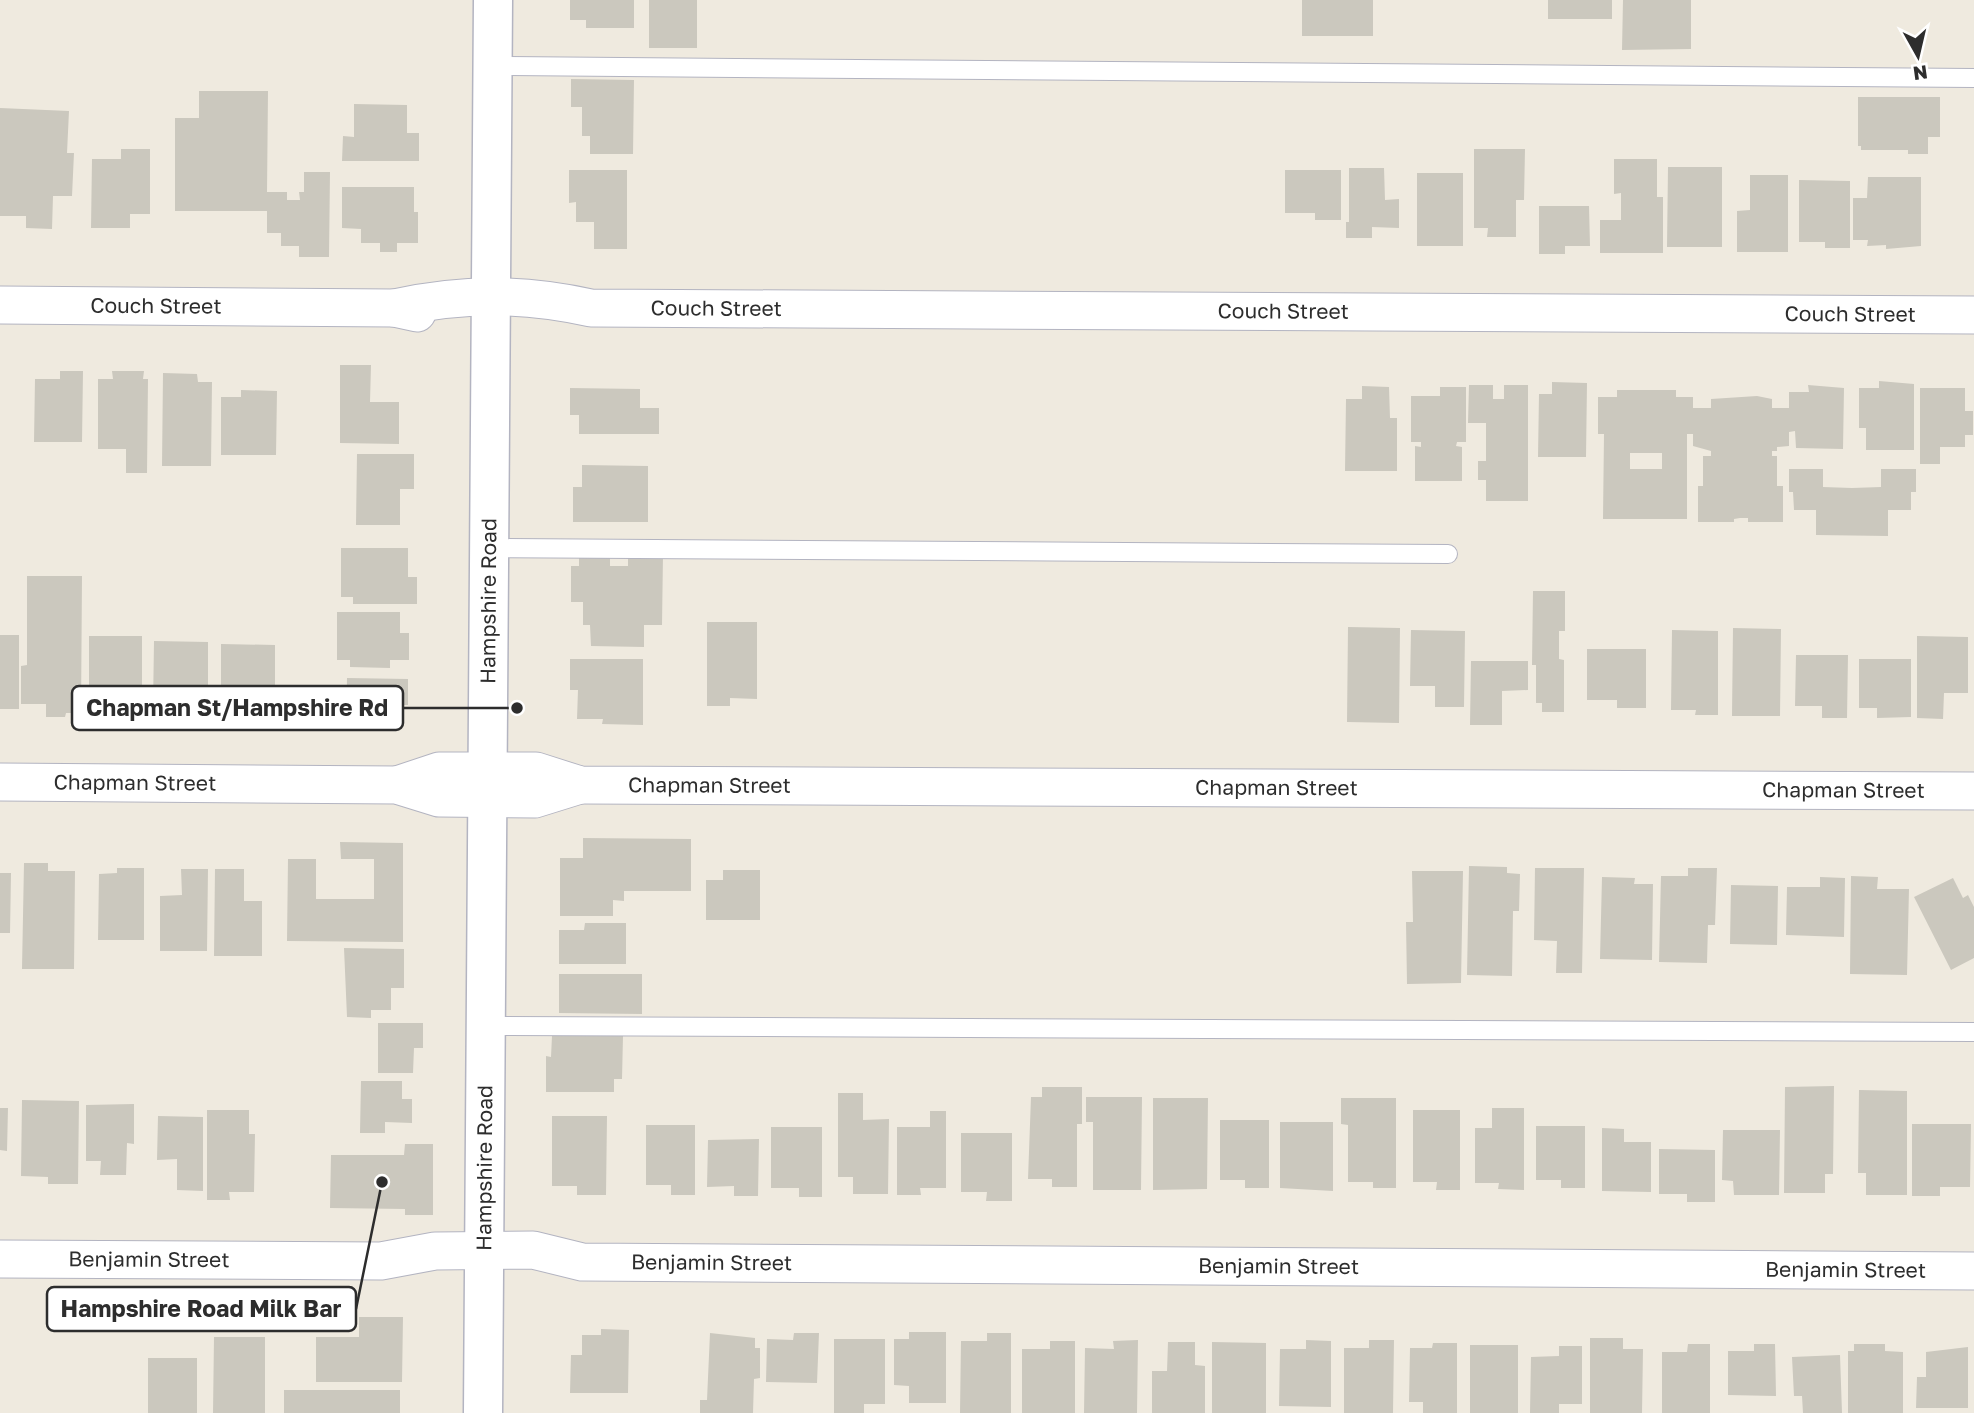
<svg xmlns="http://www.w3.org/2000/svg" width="1974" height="1413" font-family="'Golos Text',sans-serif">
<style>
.building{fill:#cbc8be;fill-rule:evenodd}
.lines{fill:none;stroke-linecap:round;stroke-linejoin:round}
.lane-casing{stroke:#b3b4c1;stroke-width:20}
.street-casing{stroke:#b3b4c1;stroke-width:39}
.secondary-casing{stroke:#b3b4c1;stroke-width:41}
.lane{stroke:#fff;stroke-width:18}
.street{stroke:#fff;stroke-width:37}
.secondary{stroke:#fff;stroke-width:38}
.labels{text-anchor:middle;stroke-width:6;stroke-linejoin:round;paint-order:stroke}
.street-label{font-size:21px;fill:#2d2d2d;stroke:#fff}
.leader{fill:none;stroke:#2d2d2d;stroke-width:2.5}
.callout-dot{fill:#2d2d2d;stroke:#fff;stroke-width:2.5}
.callout{fill:#fff;stroke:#2d2d2d;stroke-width:2.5}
.callout-label{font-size:23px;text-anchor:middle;font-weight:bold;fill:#2d2d2d}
</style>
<rect width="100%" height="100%" fill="#efeadf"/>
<!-- building -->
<path class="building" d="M570,0H634V28H586V20H570Z
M649,0H697V48H649Z
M1302,0H1373V36H1302Z
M1548,0H1612V19H1548Z
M1623,0H1691V49L1622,50Z
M571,79L634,80L633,154H590V136H582V107H571Z
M199,91H268L267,192H287V200H300L299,192H304V172H330L329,257H299V246H281V233H267V211H175V118H199Z
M1858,97H1940V137H1928V154H1908V150H1861V146H1858Z
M354,104L407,105V133H419V161H342L343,136L354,137Z
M0,108L69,111L67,153H74L72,196H53L52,229L26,228V216H0Z
M121,149H150V214H130V228H91L92,159H121Z
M1474,149H1525L1524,200H1516V237H1487L1488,228H1474Z
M1614,159H1657V197H1663V253H1600V220H1621V193L1614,194Z
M1668,167H1722V247H1667Z
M1349,168H1384L1385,200L1399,199V228L1372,227V238H1346V222H1349Z
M569,170H627V249H594V222H576V202L569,203Z
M1285,170H1341V220H1315V213H1285Z
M1417,173H1463V246H1417Z
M1750,175H1788V252H1737V211L1750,210Z
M1868,177H1921V246L1886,249V245L1867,246L1868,240H1853V198H1867Z
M1799,180L1850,181V248H1825V242H1799Z
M342,187H414V212H418V243H397V252H380V243H361V229L342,228Z
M1539,206H1589L1590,246H1565V254H1539Z
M340,365H371L370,402H399V444L340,443Z
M60,371H83L82,442H34L35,379H60Z
M112,371H144L143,379H148L147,473H126V449H98V379H113Z
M163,373L197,374L198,382H212L211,466H162Z
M1879,381L1914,384V450H1866V428H1859V388H1879Z
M1552,382L1587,383L1586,457H1538L1539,394H1552Z
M1469,385H1493V399H1504V385H1528V501H1486V480H1478V461H1486V423H1468Z
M1808,385L1844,388L1843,449L1796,448L1795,431L1789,432V446L1777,447V451H1772V456H1777V486H1783V522H1748V518H1740L1734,519V522H1698V486H1703V456H1711V451L1693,446V434H1687V519H1603L1604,434H1598V397H1617V390H1676V397H1693V408H1711V399L1757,396L1772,399V408H1789V392H1809ZM1630,453H1662V469H1630Z
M1362,386L1389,387L1390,418H1397V471H1345L1346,399H1362Z
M1440,387H1466V442H1457L1456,446L1462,447V481H1415V446L1421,447V442H1411V396H1440Z
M570,388L640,389V408H659V434H579V415H570Z
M1920,388H1965V411H1973V435H1965V447H1940V464H1920Z
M241,390L277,391L276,455H221V397H241Z
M357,454H414V489H400V525H356Z
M582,465L648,466V522H573V487H582Z
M1789,469H1823V487L1852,488L1881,487V469H1916V492H1911V510H1888V536L1816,535V510H1794L1793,492H1789Z
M341,548H408V577H417V604H353V597H341Z
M579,553H610V566H628V554H663L662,625H644V647L591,646L590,625H583V602H571V566H579Z
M27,576H82L81,713H66L65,717H46V704H21V666L27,665Z
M1533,591H1565V631H1559V659L1564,660V712H1542V703H1536V665H1532Z
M337,612H400V633H409V660H390V668L350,667V660H337Z
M707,622H757V699L730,698V706H707Z
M1348,627L1400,628L1399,723L1347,722Z
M1733,628L1781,629L1780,716H1732Z
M1411,630L1465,631L1464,707H1435V686H1410Z
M1672,630L1718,631V715H1695L1696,710H1671Z
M0,635H19V709H0Z
M89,636H142V696H113V703H89Z
M1917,636L1968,637V693H1944L1943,719L1917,718Z
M154,641L208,642V694H183L182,707H153Z
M221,644L275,645V706H248L249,694H221Z
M1587,649H1646V708H1617V700H1587Z
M1796,655H1848L1847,718H1822V706H1795Z
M570,659H643V725L602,724L603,719H577L578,690H570Z
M1859,659H1911V717L1877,718V708H1859Z
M1471,661H1528V690L1502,691V725H1470Z
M347,678L408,679V705H390V731H346Z
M583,838L691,839V891H624V901L613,900V916H560V858H583Z
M340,842L403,843V942L287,941L288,859H316V899H374V859H341Z
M24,863H48V871H75L74,969H22Z
M1469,866L1507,867V873L1520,874L1519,911H1513L1512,976L1467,975Z
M117,868H144V940H98L99,874L117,873Z
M1535,868H1584L1582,973H1556L1557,941L1534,940Z
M1688,868H1717L1715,925H1708L1707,963L1659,962L1661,876H1688Z
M181,869H208L207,951H160V896L182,895Z
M215,869H244V901H262V956H214Z
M723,870H760V920H706V880H723Z
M1412,871H1463L1461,983L1407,984L1406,922H1413Z
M0,873H11L10,933H0Z
M1851,876L1878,877L1877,889H1909L1907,975L1850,974Z
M1602,877L1635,878L1634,884H1653L1652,960L1600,959Z
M1820,877L1845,878L1844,937L1786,935L1787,887H1820Z
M1953,878L1963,898L1968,895L1974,907V958L1951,970L1914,897Z
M1731,885L1778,886L1777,945L1730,944Z
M585,923H626V964H559V930H584Z
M344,948L404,949V988H391V1010H371V1018L347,1017Z
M559,974H642V1014L559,1013Z
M378,1023H423V1048H414L413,1073H378Z
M569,1032L623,1036L622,1079H614V1092H546V1056L551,1057L552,1036H569Z
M361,1081H402V1099H412V1123L385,1122V1133H360Z
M1834,1086L1833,1174H1825V1193H1784L1785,1087Z
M1042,1087H1082V1124H1077V1187H1052V1179H1028L1031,1097H1042Z
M1859,1090L1907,1091V1195H1866V1173H1858Z
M838,1093H863V1120L889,1119L888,1194H853V1177H838Z
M1086,1097H1142L1141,1190H1093V1122H1086Z
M1153,1098H1208L1207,1189L1153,1190Z
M1341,1098H1396V1188H1373V1182H1348V1125L1341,1124Z
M22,1100L79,1101L78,1184H48V1177L21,1176Z
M134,1104V1144L127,1143L126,1175H100L101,1161H86V1105Z
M0,1108H8L7,1151L0,1150Z
M1492,1108H1524V1190L1498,1189L1499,1183H1475V1128H1492Z
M207,1110H249V1134H255L254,1192H229L230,1200H207Z
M1413,1110H1460V1190H1436L1437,1182H1413Z
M930,1111H946V1188H920L921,1195H897V1127H930Z
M158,1116L203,1117V1191L177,1190V1159L157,1160Z
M552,1116H607L606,1195H577V1186H552Z
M1220,1120H1269V1188H1245V1180H1220Z
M1280,1122H1333V1191L1280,1188Z
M1912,1124H1971L1970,1187H1940V1196H1912Z
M646,1125H695V1195H671V1185H646Z
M1536,1126H1585V1188H1561V1180H1536Z
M771,1127H822V1197H799V1188H771Z
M1602,1128L1624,1129V1142H1651V1192L1602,1191Z
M1723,1130H1780L1779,1195H1734L1733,1181L1722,1180Z
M961,1133H1012V1201H986L987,1192H961Z
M759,1139L758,1196H734V1186L707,1187L708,1140Z
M405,1144H433V1215H405V1209L330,1208L331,1155H404Z
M1659,1149L1715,1150V1202H1687V1194H1659Z
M359,1317H403L402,1382H316V1337H359Z
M601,1329L629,1330L628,1393H570L571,1355H582V1335H601Z
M909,1332H946V1403H909V1386L894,1385V1339H909Z
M710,1333L755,1338V1348H760V1378L754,1379L753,1413H700V1400H707Z
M794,1333H819L817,1383L766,1382L767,1339L793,1340Z
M987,1333H1011V1413H960L961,1341H987Z
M214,1337H265V1413H213Z
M1590,1338H1623V1349H1643L1642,1413H1590Z
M834,1339H885V1404H864V1413H834Z
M1138,1340L1137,1413H1084L1085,1348L1114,1349L1113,1341Z
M1306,1340L1331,1341V1407L1279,1406L1280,1349H1306Z
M1369,1340H1394L1393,1413H1344V1348H1369Z
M1050,1341H1075V1413H1022V1349H1050Z
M1168,1342H1195V1365L1205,1366V1413H1152V1371H1167Z
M1212,1342L1266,1343V1413H1212Z
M1433,1343H1457V1413H1423V1402H1409L1410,1348H1432Z
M1688,1344H1710V1413H1662V1352H1687Z
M1754,1344H1775L1776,1396L1728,1395V1351H1754Z
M1854,1344H1885V1351L1903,1352V1413H1848V1351H1854Z
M1470,1345H1518V1413H1470Z
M1559,1346H1582V1404H1559V1413H1530L1531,1357L1559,1356Z
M1968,1347V1408H1916L1917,1377H1926V1352Z
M1840,1355L1842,1413H1803L1802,1396H1794L1792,1357Z
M148,1358H197V1413H148Z
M284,1390H400V1413H284Z"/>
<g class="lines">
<defs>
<path id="lane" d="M493,66L1974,78
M488,548L1448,554
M485,1026L1974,1032"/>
<g id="street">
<path id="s1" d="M0,305L394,308L417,313"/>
<path id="s2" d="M394,308C463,293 523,293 591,308L1974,315"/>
<path id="s3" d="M0,782L397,785L439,798L535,799L580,785"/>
<path id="s4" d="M397,785L439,771H536L580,785L1974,791"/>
<path id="s5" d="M0,1259L381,1261L435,1251L533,1250L582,1262L1974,1271"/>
</g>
<g id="secondary">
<path id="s6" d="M483,1413L493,0"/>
</g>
</defs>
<!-- lane casing -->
<use href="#lane" class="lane-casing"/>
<!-- street casing -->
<use href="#street" class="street-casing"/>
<!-- secondary casing -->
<use href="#secondary" class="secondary-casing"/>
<!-- lane -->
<use href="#lane" class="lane"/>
<!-- street -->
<use href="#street" class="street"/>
<!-- secondary -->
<use href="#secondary" class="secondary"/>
</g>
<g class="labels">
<!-- street labels -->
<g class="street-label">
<text dy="7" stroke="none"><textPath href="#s1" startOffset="156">Couch Street</textPath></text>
<text dy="7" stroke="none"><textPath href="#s2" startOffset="324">Couch Street</textPath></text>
<text dy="7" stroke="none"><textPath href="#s2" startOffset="891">Couch Street</textPath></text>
<text dy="7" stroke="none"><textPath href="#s2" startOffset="1458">Couch Street</textPath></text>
<text dy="7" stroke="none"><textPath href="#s6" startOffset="812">Hampshire Road</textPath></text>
<text dy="7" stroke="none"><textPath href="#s3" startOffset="135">Chapman Street</textPath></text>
<text dy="7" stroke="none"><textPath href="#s4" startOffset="317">Chapman Street</textPath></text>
<text dy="7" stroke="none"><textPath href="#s4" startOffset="884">Chapman Street</textPath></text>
<text dy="7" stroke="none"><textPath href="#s4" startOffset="1451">Chapman Street</textPath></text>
<text dy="7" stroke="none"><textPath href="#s6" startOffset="245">Hampshire Road</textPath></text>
<text dy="7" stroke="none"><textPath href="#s5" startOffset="149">Benjamin Street</textPath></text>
<text dy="7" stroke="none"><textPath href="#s5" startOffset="714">Benjamin Street</textPath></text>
<text dy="7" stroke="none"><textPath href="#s5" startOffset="1281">Benjamin Street</textPath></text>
<text dy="7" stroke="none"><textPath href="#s5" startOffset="1848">Benjamin Street</textPath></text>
</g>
</g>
<!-- callouts -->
<path class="leader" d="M517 708L403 708M382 1182L356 1309"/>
<g class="callout-dot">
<circle cx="517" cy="708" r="7"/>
<circle cx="382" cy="1182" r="7"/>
</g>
<g class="callout">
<rect x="72" y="686" width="331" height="44" rx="7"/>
<rect x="47" y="1287" width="309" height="44" rx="7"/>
</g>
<g class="callout-label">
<text x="237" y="716">Chapman St/Hampshire Rd</text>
<text x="201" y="1317">Hampshire Road Milk Bar</text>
</g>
<!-- north arrow -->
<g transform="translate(1918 56) rotate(172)" stroke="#ffffff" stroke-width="5" paint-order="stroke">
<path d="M0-5L12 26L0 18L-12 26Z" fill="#2d2d2d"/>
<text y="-10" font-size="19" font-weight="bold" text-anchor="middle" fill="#2d2d2d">N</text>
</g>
</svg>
